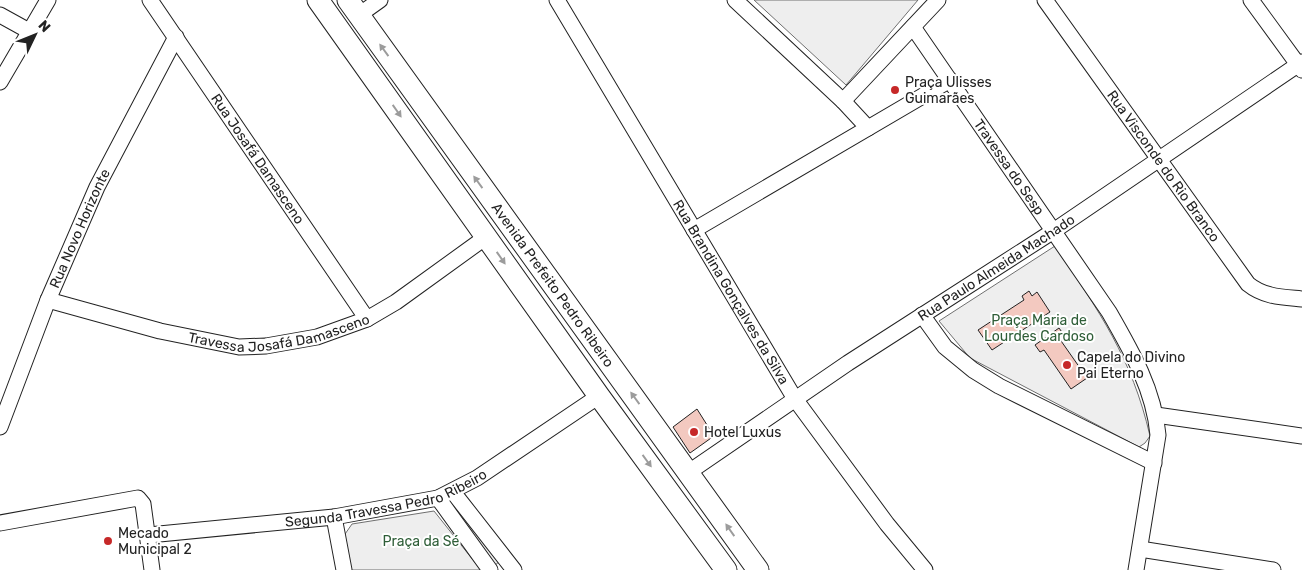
<svg xmlns="http://www.w3.org/2000/svg" width="1302" height="570" font-family="Rubik,sans-serif">
<style>
.green{fill:#eee;stroke:#6f6f6f}
.building{fill:#f3c9c0;stroke:#222}
.lines{fill:none;stroke-linecap:round;stroke-linejoin:round}
.minor-casing{stroke:#222;stroke-width:17}
.secondary-casing{stroke:#222;stroke-width:23}
.minor{stroke:#fff;stroke-width:15}
.secondary{stroke:#fff;stroke-width:21}
.oneway{fill:#9c9c9c}
.poi-dot{fill:#c62828;stroke:#fff;stroke-width:2}
.labels{text-anchor:middle;stroke-width:4;stroke-linejoin:round;paint-order:stroke}
.poi-label{font-size:14px;fill:#222;stroke:#fff;text-anchor:start}
.street-label{font-size:14px;fill:#222;stroke:#fff}
.park-label{font-size:14px;fill:#2f5e38;stroke:#fff}
</style>
<rect width="100%" height="100%" fill="#fff"/>
<!-- green -->
<path class="green" d="M754,0H918L846,85Z
M1055,246C1099,311 1132,358 1150,436L1145,443L1139,447L970,358L939,321Z
M462,509L500,561L494,566L456,514Z
M434,511L481,570H350L343,537L352,524Z"/>
<!-- building -->
<path class="building" d="M1029,291L1032,296L1037,292L1050,312L992,350L978,330L1024,300L1022,296Z
M1059,328L1064,335L1059,338L1087,378L1071,389L1044,350L1040,352L1035,345Z
M697,409L714,436L690,453L673,427Z"/>
<g class="lines">
<defs>
<g id="minor">
<path id="s1" d="M150,0L367,319"/>
<path id="s2" d="M557,0L795,399L887,524L925,570"/>
<path d="M735,0L843,101L868,128"/>
<path id="s3" d="M1045,0L1248,284C1264,297 1282,297 1302,299"/>
<path d="M1251,0L1302,70"/>
<path d="M0,15L29,31"/>
<path d="M359,15L380,0"/>
<path id="s4" d="M913,27L1109,312C1132,352 1154,390 1158,435L1136,570"/>
<path d="M0,82L48,0"/>
<path d="M843,101L938,0"/>
<path d="M694,230L950,80"/>
<path id="s5" d="M48,300L160,331L239,347L266,346L317,337L367,319L396,302L486,237"/>
<path d="M922,315L945,347L973,370L999,386L1154,463"/>
<path d="M1156,415L1302,436"/>
<path id="s6" d="M0,427L48,300L97,187L176,37"/>
<path id="s7" d="M689,472L848,363L1055,230L1302,62"/>
<path d="M453,492L514,570"/>
<path d="M438,498L490,570"/>
<path d="M334,517L344,570"/>
<path d="M0,523L138,498L143,504L152,570"/>
<path id="s8" d="M149,535L334,517L438,498L477,478L599,396"/>
<path d="M1140,549L1273,570"/>
</g>
<g id="secondary">
<path d="M318,0L599,396L726,570"/>
<path id="s9" d="M348,0L758,570"/>
</g>
</defs>
<!-- minor casing -->
<use href="#minor" class="minor-casing"/>
<!-- secondary casing -->
<use href="#secondary" class="secondary-casing"/>
<!-- minor -->
<use href="#minor" class="minor"/>
<!-- secondary -->
<use href="#secondary" class="secondary"/>
</g>
<!-- one-way arrows -->
<defs><path id="oneway-solid" d="M-6-.8H1V-3.2L6.5 0L1 3.2V.8H-6Z" transform="scale(1.25)"/></defs>
<g class="oneway">
<use href="#oneway-solid" transform="translate(384 50) rotate(-126)"/>
<use href="#oneway-solid" transform="translate(397 111) rotate(55)"/>
<use href="#oneway-solid" transform="translate(478 182) rotate(-126)"/>
<use href="#oneway-solid" transform="translate(501 258) rotate(55)"/>
<use href="#oneway-solid" transform="translate(635 398) rotate(-126)"/>
<use href="#oneway-solid" transform="translate(647 461) rotate(54)"/>
<use href="#oneway-solid" transform="translate(730 530) rotate(-125)"/>
</g>
<!-- markers -->
<g class="poi-dot">
<circle cx="895" cy="90" r="5"/>
<circle cx="1067" cy="365" r="5"/>
<circle cx="694" cy="432" r="5"/>
<circle cx="108" cy="541" r="5"/>
</g>
<g class="labels">
<!-- poi labels -->
<g class="poi-label">
<text x="905" y="87">Praça Ulisses<tspan x="905" dy="16">Guimarães</tspan></text>
<text x="1077" y="362">Capela do Divino<tspan x="1077" dy="16">Pai Eterno</tspan></text>
<text x="704" y="437">Hotel Luxus</text>
<text x="118" y="538">Mecado<tspan x="118" dy="16">Municipal 2</tspan></text>
</g>
<!-- street labels -->
<g class="street-label">
<text dy="5" stroke="none"><textPath href="#s1" startOffset="192">Rua Josafá Damasceno</textPath></text>
<text dy="5" stroke="none"><textPath href="#s3" startOffset="204">Rua Visconde do Rio Branco</textPath></text>
<text dy="5" stroke="none"><textPath href="#s4" startOffset="170">Travessa do Sesp</textPath></text>
<text dy="5" stroke="none"><textPath href="#s6" startOffset="214">Rua Novo Horizonte</textPath></text>
<text dy="5" stroke="none"><textPath href="#s7" startOffset="369">Rua Paulo Almeida Machado</textPath></text>
<text dy="5" stroke="none"><textPath href="#s9" startOffset="351">Avenida Prefeito Pedro Ribeiro</textPath></text>
<text dy="5" stroke="none"><textPath href="#s2" startOffset="340">Rua Brandina Gonçalves da Silva</textPath></text>
<text dy="5" stroke="none"><textPath href="#s5" startOffset="238">Travessa Josafá Damasceno</textPath></text>
<text dy="5" stroke="none"><textPath href="#s8" startOffset="241">Segunda Travessa Pedro Ribeiro</textPath></text>
</g>
<!-- park labels -->
<g class="park-label">
<text x="1039" y="325">Praça Maria de<tspan x="1039" dy="16">Lourdes Cardoso</tspan></text>
<text x="421" y="546">Praça da Sé</text>
</g>
</g>
<!-- north arrow -->
<g transform="translate(35 35) rotate(47)" stroke="#ffffff" stroke-width="4" paint-order="stroke">
<path d="M0-4L9 19L0 12L-9 19Z" fill="#222222"/>
<text y="-8" font-size="14" font-weight="bold" text-anchor="middle" fill="#222222">N</text>
</g>
</svg>
